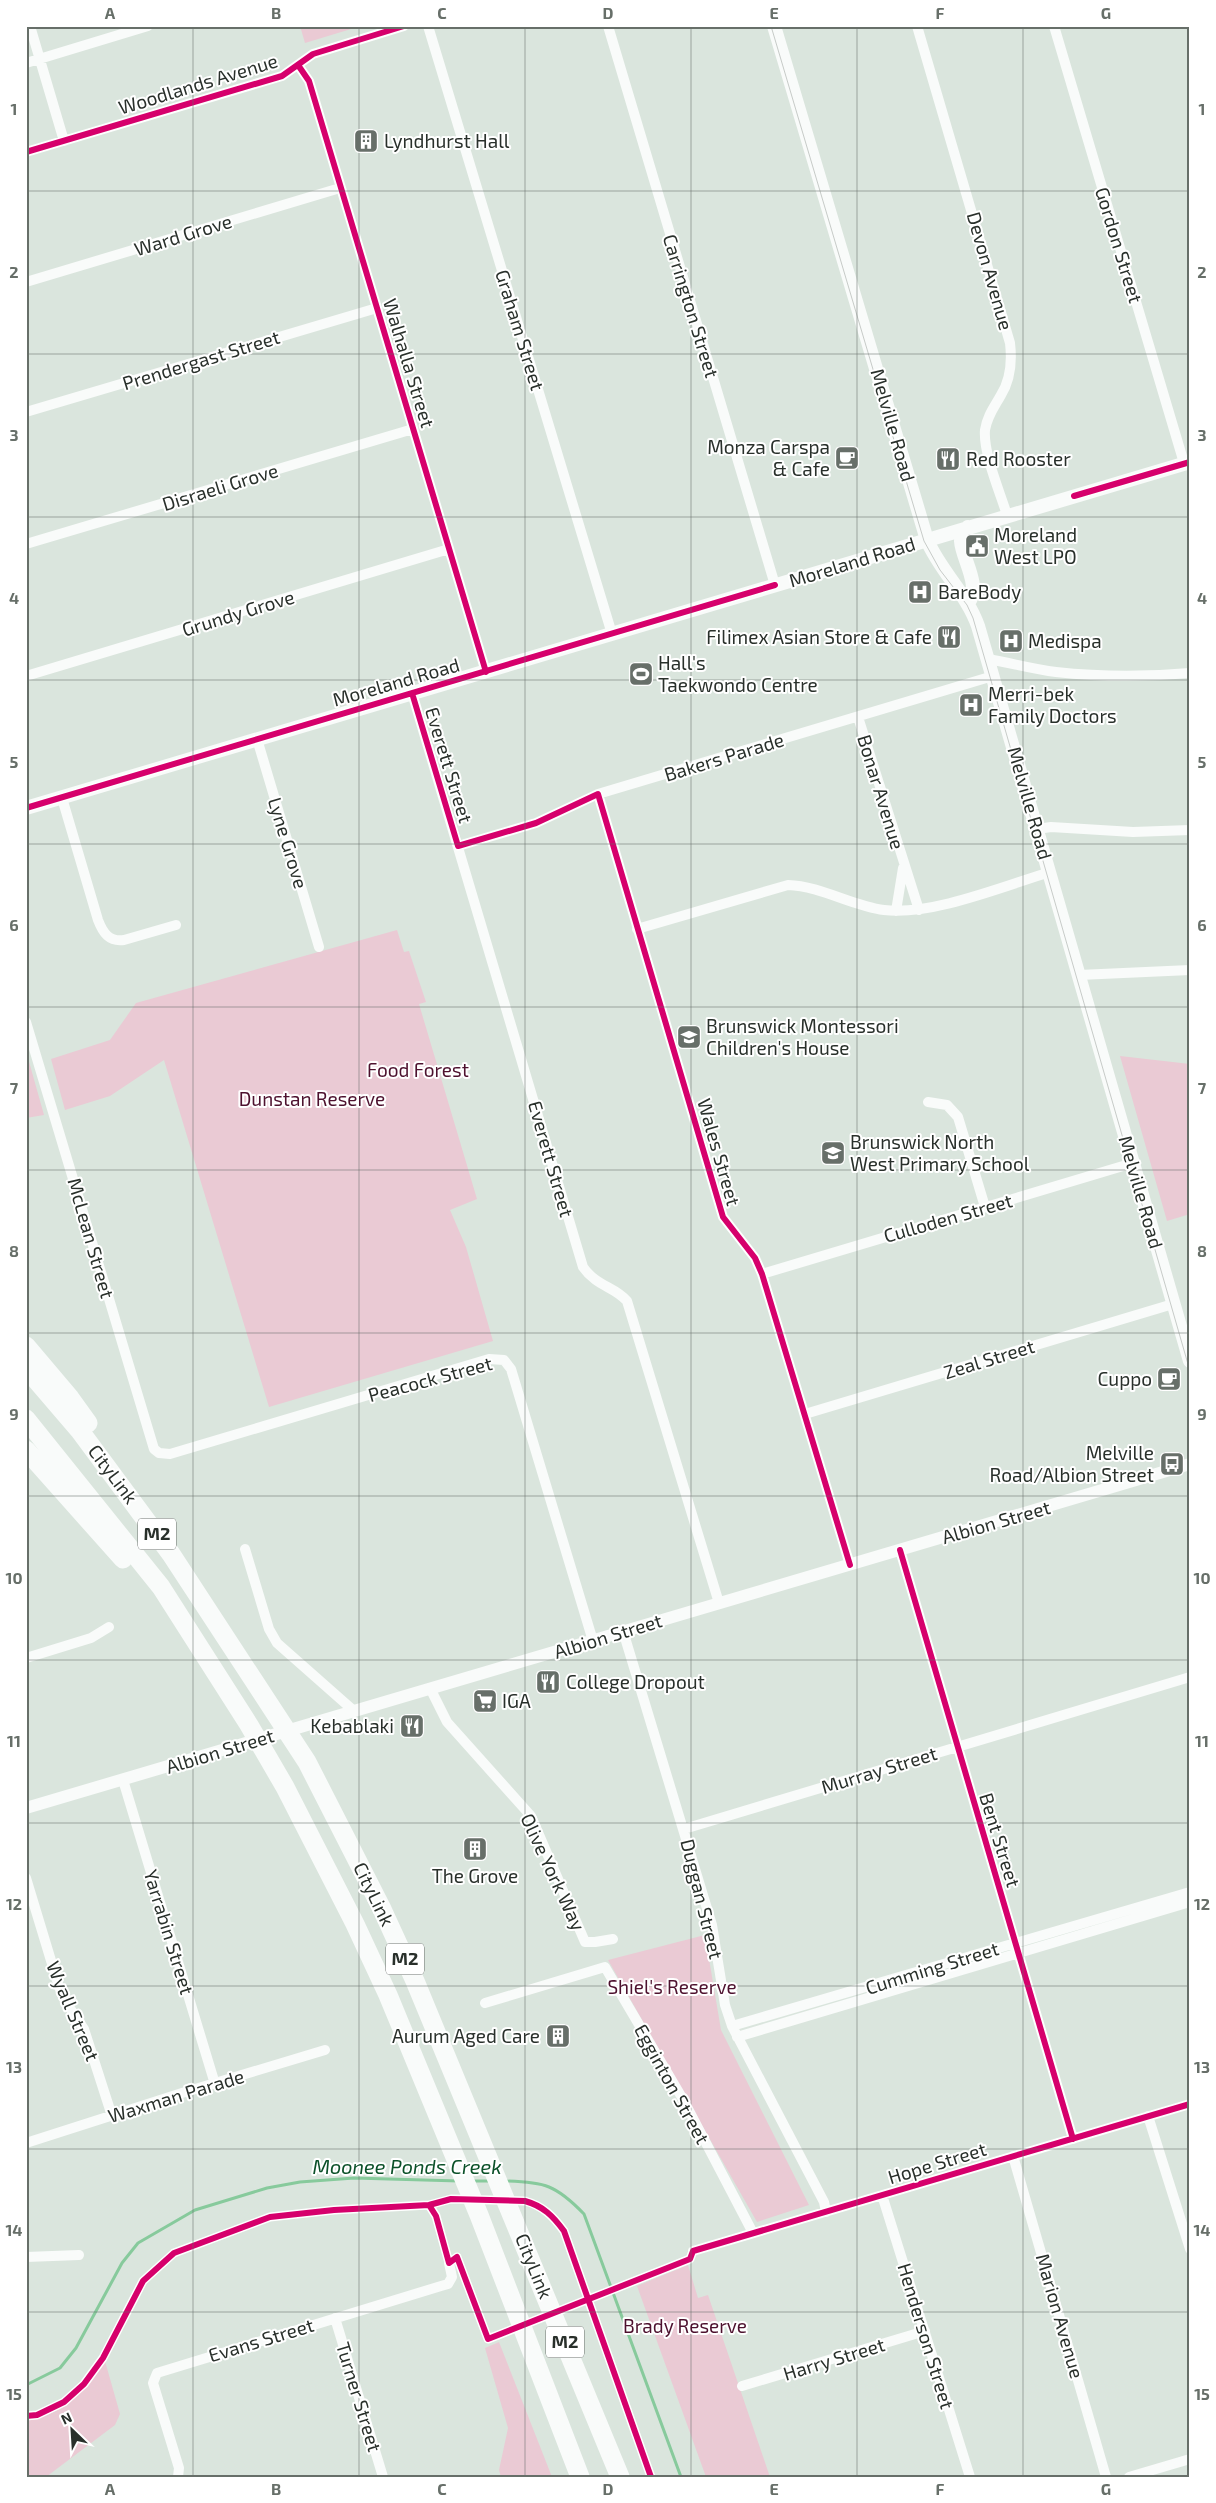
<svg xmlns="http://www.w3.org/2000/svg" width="1216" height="2503" font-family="'Exo 2',sans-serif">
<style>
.green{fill:#eacad4}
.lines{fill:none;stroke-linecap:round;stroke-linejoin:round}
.stream{stroke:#87ca9c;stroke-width:3}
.minor{stroke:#f9fbfa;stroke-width:10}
.tertiary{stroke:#f9fbfa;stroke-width:12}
.secondary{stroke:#f9fbfa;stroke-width:14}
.motorway{stroke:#f9fbfa;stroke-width:19}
.tram{stroke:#c7cbc8;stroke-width:1}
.cycleway-casing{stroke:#fff;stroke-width:9}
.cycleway{stroke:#d6006c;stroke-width:6}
.grid{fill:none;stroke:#676f69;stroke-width:1;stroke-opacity:0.55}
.labels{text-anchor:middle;stroke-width:4;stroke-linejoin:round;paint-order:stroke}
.shield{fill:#fff;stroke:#696e6b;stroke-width:1}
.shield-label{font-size:18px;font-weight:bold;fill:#29302b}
.street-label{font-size:19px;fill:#29302b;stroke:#fff}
.poi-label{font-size:19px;fill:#29302b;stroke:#fff;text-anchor:start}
.park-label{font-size:19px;fill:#4d112e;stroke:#fff}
.water-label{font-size:20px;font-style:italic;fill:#0b5129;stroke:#fff}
.neatline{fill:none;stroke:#676f69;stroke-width:2}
.grid-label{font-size:16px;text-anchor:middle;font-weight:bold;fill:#676f69}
</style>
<rect width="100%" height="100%" fill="#dae5dd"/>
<!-- green -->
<path class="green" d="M300,26H361L305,43Z
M397,930L404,952L409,951L426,1002L419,1004L477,1199L450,1210L466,1247L493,1341L269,1407L164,1060L110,1096L65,1110L51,1059L110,1040L136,1003Z
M1120,1056L1190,1064V1214L1167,1221Z
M26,1058H28L44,1115L26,1118Z
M705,1935L721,2030L809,2205L757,2222L608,1960Z
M688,2265L698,2298L708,2295L770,2477H706L637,2286Z
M499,2342L552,2477H501L499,2470L508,2428L485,2348Z
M105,2361L120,2414L115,2425L46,2477H26V2421C64,2414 85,2392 105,2361Z"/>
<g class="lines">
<!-- stream -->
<path class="stream" d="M473,2181H491
M505,2181C545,2182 556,2185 584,2214L681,2477
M26,2385L60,2368L76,2348L122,2263L138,2243L195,2210L267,2188L300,2182L354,2178L459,2181"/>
<!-- minor -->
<path class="minor" d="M30,26L64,141
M428,26L612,634
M608,26L775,585
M917,26L1010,343C1012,360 1011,379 1001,395C995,406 987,416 985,430C983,453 1000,492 1007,515
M1054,26L1184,463
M26,63L148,26
M298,65L309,81L486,672
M26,152L282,76L313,54L404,26
M26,282L340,188
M26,412L377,308
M26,544L413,429
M988,659C1011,663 1033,669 1056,672C1101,677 1145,677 1190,673
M26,676L449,549
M412,693L583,1267C597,1287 614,1286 627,1301L719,1603
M858,717L919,910
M257,739L319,947
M598,794L723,1217L755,1258L762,1274L850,1565
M62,798L98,920C103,933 109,942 124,940L176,925
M1037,829L1051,827L1133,832L1190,830
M458,846L536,823L598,794L993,676
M896,911L903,868
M637,929L788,885C821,886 852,906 884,910C931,916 1004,886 1050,872
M1079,975L1190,970
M26,1022L154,1449L159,1453L170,1454L489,1359L504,1360L511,1369L593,1641
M928,1102L947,1105L958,1117L985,1207
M762,1274L1133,1163
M805,1414L1173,1304
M245,1549L269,1629L277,1643L354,1711
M900,1550L1073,2139
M623,1631L712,1925L725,2005L732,2026L824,2202L826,2212
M26,1658L91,1638L109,1627
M430,1688L447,1722L531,1816L585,1942H595L613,1939
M123,1780L215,2084
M684,1829L1190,1677
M26,1878L59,1987L65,2001L84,2029L112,2116
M485,2003L605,1967L684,2101L753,2233
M732,2026L1190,1892
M737,2037L1190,1902
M1148,2116L1190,2249
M26,2143L182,2093L325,2050
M1013,2156L1106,2477
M882,2195L970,2477
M693,2251L1190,2104
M26,2257L79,2255
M335,2318L383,2477
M742,2386L925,2331
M178,2477L179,2468L153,2383L157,2373L441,2286L448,2284L452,2277L449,2263
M1129,2477L1190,2459"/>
<!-- tertiary -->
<path class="tertiary" d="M26,1808L1190,1464"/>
<!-- secondary -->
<path class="secondary" d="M774,26L927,540C940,571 967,594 978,626L1190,1361
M968,527L961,541C962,559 982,586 968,603
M26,808L1190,462"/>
<!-- motorway -->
<path class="motorway" d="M26,1346L70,1398L88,1423
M26,1368L80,1431L171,1554L307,1762L381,1907L415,1981L620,2477
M26,1419L161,1587L249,1725L285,1787L355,1924L388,1995L479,2215L580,2477
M26,1450L123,1559"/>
<!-- tram -->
<path class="tram" d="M771,26L924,541L940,570L967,605L973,618L1190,1371"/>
<defs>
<path id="cycleway" d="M298,65L309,81L486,672
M26,152L282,76L313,54L404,26
M1074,496L1190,462
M412,693L458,846L536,823L598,794L723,1217L755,1258L762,1274L850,1565
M26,808L775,585
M900,1550L1073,2139
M429,2205L436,2216L449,2263L457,2257L488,2339L690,2259L693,2251L1190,2104
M26,2416L37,2415L64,2402L84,2384L103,2358L143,2281L174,2253L270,2217L334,2210L429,2205L451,2199L525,2201C543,2206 553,2216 564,2231L651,2477"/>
</defs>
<!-- cycleway casing -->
<use href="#cycleway" class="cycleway-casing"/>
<!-- cycleway -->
<use href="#cycleway" class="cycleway"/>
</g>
<!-- grid -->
<path class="grid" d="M193,26V2477M359,26V2477M525,26V2477M691,26V2477M857,26V2477M1023,26V2477M26,191H1190M26,354H1190M26,517H1190M26,680H1190M26,844H1190M26,1007H1190M26,1170H1190M26,1333H1190M26,1496H1190M26,1660H1190M26,1823H1190M26,1986H1190M26,2149H1190M26,2312H1190"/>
<!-- icons -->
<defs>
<symbol id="building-square" viewBox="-11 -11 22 22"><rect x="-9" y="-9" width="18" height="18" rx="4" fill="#676f69" stroke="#fff"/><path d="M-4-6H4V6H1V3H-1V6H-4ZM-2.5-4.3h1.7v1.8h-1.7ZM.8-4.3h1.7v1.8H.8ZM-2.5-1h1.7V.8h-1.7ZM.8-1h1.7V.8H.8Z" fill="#fff"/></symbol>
<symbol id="cafe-square" viewBox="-11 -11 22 22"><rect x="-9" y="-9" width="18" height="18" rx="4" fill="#676f69" stroke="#fff"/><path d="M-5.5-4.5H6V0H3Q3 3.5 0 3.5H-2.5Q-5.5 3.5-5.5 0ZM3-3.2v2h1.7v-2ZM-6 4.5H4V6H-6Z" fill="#fff"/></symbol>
<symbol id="restaurant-square" viewBox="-11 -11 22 22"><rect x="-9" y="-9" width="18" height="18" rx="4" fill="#676f69" stroke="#fff"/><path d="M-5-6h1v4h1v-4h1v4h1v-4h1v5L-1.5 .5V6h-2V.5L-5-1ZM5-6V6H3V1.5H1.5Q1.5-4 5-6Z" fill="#fff"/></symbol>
<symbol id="civic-square" viewBox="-11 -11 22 22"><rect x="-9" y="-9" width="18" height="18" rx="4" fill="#676f69" stroke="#fff"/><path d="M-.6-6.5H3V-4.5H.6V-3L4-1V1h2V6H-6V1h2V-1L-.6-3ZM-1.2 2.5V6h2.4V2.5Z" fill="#fff"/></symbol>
<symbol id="hospital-square" viewBox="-11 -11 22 22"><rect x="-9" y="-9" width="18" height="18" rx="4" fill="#676f69" stroke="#fff"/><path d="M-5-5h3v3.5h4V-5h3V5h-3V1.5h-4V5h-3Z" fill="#fff"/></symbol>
<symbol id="stadium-square" viewBox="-11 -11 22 22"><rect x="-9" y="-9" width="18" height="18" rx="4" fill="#676f69" stroke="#fff"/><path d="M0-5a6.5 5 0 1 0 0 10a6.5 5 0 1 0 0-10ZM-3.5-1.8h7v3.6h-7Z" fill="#fff"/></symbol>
<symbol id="school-square" viewBox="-11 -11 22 22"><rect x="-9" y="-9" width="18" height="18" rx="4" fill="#676f69" stroke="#fff"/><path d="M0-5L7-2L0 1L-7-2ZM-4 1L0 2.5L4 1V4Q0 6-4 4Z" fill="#fff"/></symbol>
<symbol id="bus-square" viewBox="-11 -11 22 22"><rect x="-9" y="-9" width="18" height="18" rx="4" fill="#676f69" stroke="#fff"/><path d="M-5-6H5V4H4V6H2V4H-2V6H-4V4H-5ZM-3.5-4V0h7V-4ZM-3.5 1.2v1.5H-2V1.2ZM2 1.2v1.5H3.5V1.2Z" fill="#fff"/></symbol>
<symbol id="supermarket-square" viewBox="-11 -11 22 22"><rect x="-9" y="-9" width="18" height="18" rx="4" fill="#676f69" stroke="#fff"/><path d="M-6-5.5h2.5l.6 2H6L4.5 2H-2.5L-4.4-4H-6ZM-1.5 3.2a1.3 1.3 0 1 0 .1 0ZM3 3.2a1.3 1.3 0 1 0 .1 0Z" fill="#fff"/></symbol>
</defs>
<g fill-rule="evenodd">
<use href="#building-square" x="352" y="127" width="28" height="28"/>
<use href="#cafe-square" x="833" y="444" width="28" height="28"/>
<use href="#restaurant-square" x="934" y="445" width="28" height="28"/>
<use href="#civic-square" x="963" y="532" width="28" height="28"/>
<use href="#hospital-square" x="906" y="578" width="28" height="28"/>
<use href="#restaurant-square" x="935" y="623" width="28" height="28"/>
<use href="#hospital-square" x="997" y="627" width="28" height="28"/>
<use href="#stadium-square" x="627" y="660" width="28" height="28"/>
<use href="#hospital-square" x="957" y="691" width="28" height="28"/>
<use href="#school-square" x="675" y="1023" width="28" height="28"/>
<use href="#school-square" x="819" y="1139" width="28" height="28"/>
<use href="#cafe-square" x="1155" y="1365" width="28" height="28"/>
<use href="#bus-square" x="1158" y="1450" width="28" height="28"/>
<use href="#restaurant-square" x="534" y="1668" width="28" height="28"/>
<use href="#supermarket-square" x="471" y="1687" width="28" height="28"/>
<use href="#restaurant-square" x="398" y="1712" width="28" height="28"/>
<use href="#building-square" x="461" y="1835" width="28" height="28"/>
<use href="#building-square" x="544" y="2022" width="28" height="28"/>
</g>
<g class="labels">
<!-- shield labels -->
<g class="shield">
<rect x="138" y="1518.5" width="38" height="31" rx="4"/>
<rect x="386" y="1943.5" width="38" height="31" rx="4"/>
<rect x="546" y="2326.5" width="38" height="31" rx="4"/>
</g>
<g class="shield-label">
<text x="157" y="1540">M2</text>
<text x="405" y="1965">M2</text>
<text x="565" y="2348">M2</text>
</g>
<!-- street labels -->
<g class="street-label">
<text transform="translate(198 84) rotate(-17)" y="7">Woodlands Avenue</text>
<text transform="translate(183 235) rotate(-17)" y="7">Ward Grove</text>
<text transform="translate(1119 245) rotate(73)" y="7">Gordon Street</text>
<text transform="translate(990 271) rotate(74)" y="7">Devon Avenue</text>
<text transform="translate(691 306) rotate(73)" y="7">Carrington Street</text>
<text transform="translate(520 330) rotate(73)" y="7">Graham Street</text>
<text transform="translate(201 360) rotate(-17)" y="7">Prendergast Street</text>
<text transform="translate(409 363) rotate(73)" y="7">Walhalla Street</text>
<text transform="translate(893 425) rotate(74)" y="7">Melville Road</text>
<text transform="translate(220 487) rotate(-17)" y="7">Disraeli Grove</text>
<text transform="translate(852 562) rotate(-17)" y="7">Moreland Road</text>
<text transform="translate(238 613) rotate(-17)" y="7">Grundy Grove</text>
<text transform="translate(396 682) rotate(-16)" y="7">Moreland Road</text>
<text transform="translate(724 757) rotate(-17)" y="7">Bakers Parade</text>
<text transform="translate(449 765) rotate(73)" y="7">Everett Street</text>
<text transform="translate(881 792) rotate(73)" y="7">Bonar Avenue</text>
<text transform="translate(1030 803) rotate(74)" y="7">Melville Road</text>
<text transform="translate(288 843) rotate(73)" y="7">Lyne Grove</text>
<text transform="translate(719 1152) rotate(74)" y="7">Wales Street</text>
<text transform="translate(551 1159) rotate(74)" y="7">Everett Street</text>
<text transform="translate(1141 1192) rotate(74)" y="7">Melville Road</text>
<text transform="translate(948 1218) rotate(-16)" y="7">Culloden Street</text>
<text transform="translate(91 1238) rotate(74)" y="7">McLean Street</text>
<text transform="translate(989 1359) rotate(-17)" y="7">Zeal Street</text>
<text transform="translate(430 1379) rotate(-15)" y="7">Peacock Street</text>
<text transform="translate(113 1474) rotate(53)" y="7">CityLink</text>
<text transform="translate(996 1522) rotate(-16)" y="7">Albion Street</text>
<text transform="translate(608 1636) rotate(-17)" y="7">Albion Street</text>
<text transform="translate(220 1751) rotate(-17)" y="7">Albion Street</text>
<text transform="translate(879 1770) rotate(-17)" y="7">Murray Street</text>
<text transform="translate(1000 1840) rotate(73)" y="7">Bent Street</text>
<text transform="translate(553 1872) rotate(65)" y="7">Olive York Way</text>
<text transform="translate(374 1894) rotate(64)" y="7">CityLink</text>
<text transform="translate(702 1899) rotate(76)" y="7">Duggan Street</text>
<text transform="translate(169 1932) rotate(73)" y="7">Yarrabin Street</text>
<text transform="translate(932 1968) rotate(-17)" y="7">Cumming Street</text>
<text transform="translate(73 2011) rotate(67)" y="7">Wyall Street</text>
<text transform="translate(672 2084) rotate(61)" y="7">Egginton Street</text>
<text transform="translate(176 2096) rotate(-17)" y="7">Waxman Parade</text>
<text transform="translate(937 2163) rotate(-17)" y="7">Hope Street</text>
<text transform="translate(534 2266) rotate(68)" y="7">CityLink</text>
<text transform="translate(1060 2316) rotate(74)" y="7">Marion Avenue</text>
<text transform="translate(926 2336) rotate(73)" y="7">Henderson Street</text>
<text transform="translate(261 2340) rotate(-17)" y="7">Evans Street</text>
<text transform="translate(834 2359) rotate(-17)" y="7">Harry Street</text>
<text transform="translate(359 2397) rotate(73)" y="7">Turner Street</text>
</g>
<!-- poi labels -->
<g class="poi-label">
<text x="384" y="148">Lyndhurst Hall</text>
<text x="830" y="454" text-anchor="end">Monza Carspa<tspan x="830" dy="22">&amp; Cafe</tspan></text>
<text x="966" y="466">Red Rooster</text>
<text x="994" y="542">Moreland<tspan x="994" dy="22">West LPO</tspan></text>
<text x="938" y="599">BareBody</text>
<text x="932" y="644" text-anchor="end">Filimex Asian Store &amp; Cafe</text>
<text x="1028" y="648">Medispa</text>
<text x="658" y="670">Hall's<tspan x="658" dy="22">Taekwondo Centre</tspan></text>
<text x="988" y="701">Merri-bek<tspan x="988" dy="22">Family Doctors</tspan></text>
<text x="706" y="1033">Brunswick Montessori<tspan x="706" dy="22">Children's House</tspan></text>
<text x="850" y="1149">Brunswick North<tspan x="850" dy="22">West Primary School</tspan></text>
<text x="1152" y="1386" text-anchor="end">Cuppo</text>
<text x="1154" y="1460" text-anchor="end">Melville<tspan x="1154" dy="22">Road/Albion Street</tspan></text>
<text x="566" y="1689">College Dropout</text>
<text x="502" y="1708">IGA</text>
<text x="394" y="1733" text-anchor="end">Kebablaki</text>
<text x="475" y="1883" text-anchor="middle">The Grove</text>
<text x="540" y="2043" text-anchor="end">Aurum Aged Care</text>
</g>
<!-- park labels -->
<g class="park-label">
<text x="418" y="1077">Food Forest</text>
<text x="312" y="1106">Dunstan Reserve</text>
<text x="672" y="1994">Shiel's Reserve</text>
<text x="685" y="2333">Brady Reserve</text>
</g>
<!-- water labels -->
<g class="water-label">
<text x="407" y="2174">Moonee Ponds Creek</text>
</g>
</g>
<!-- border -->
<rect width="1216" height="2503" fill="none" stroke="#ffffff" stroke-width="55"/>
<!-- north arrow -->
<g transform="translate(72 2430) rotate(335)" stroke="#ffffff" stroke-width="4" paint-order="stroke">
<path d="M0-4L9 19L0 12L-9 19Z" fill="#29302b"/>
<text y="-8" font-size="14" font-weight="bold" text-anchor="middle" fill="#29302b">N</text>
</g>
<rect x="28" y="28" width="1160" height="2448" class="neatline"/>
<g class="grid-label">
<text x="110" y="19">A</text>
<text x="276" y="19">B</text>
<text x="442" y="19">C</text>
<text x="608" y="19">D</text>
<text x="774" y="19">E</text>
<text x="940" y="19">F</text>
<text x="1106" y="19">G</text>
<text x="14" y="115">1</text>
<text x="1202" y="115">1</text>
<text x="14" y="278">2</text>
<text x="1202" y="278">2</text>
<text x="14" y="441">3</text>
<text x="1202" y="441">3</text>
<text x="14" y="604">4</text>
<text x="1202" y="604">4</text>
<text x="14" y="768">5</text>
<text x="1202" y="768">5</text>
<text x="14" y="931">6</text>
<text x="1202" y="931">6</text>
<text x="14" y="1094">7</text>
<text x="1202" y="1094">7</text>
<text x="14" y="1257">8</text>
<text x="1202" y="1257">8</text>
<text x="14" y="1420">9</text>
<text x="1202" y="1420">9</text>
<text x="14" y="1584">10</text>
<text x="1202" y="1584">10</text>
<text x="14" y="1747">11</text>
<text x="1202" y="1747">11</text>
<text x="14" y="1910">12</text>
<text x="1202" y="1910">12</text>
<text x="14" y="2073">13</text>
<text x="1202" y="2073">13</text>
<text x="14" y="2236">14</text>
<text x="1202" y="2236">14</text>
<text x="14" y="2400">15</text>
<text x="1202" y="2400">15</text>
<text x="110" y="2495">A</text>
<text x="276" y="2495">B</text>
<text x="442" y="2495">C</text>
<text x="608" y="2495">D</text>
<text x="774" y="2495">E</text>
<text x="940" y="2495">F</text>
<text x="1106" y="2495">G</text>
</g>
</svg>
